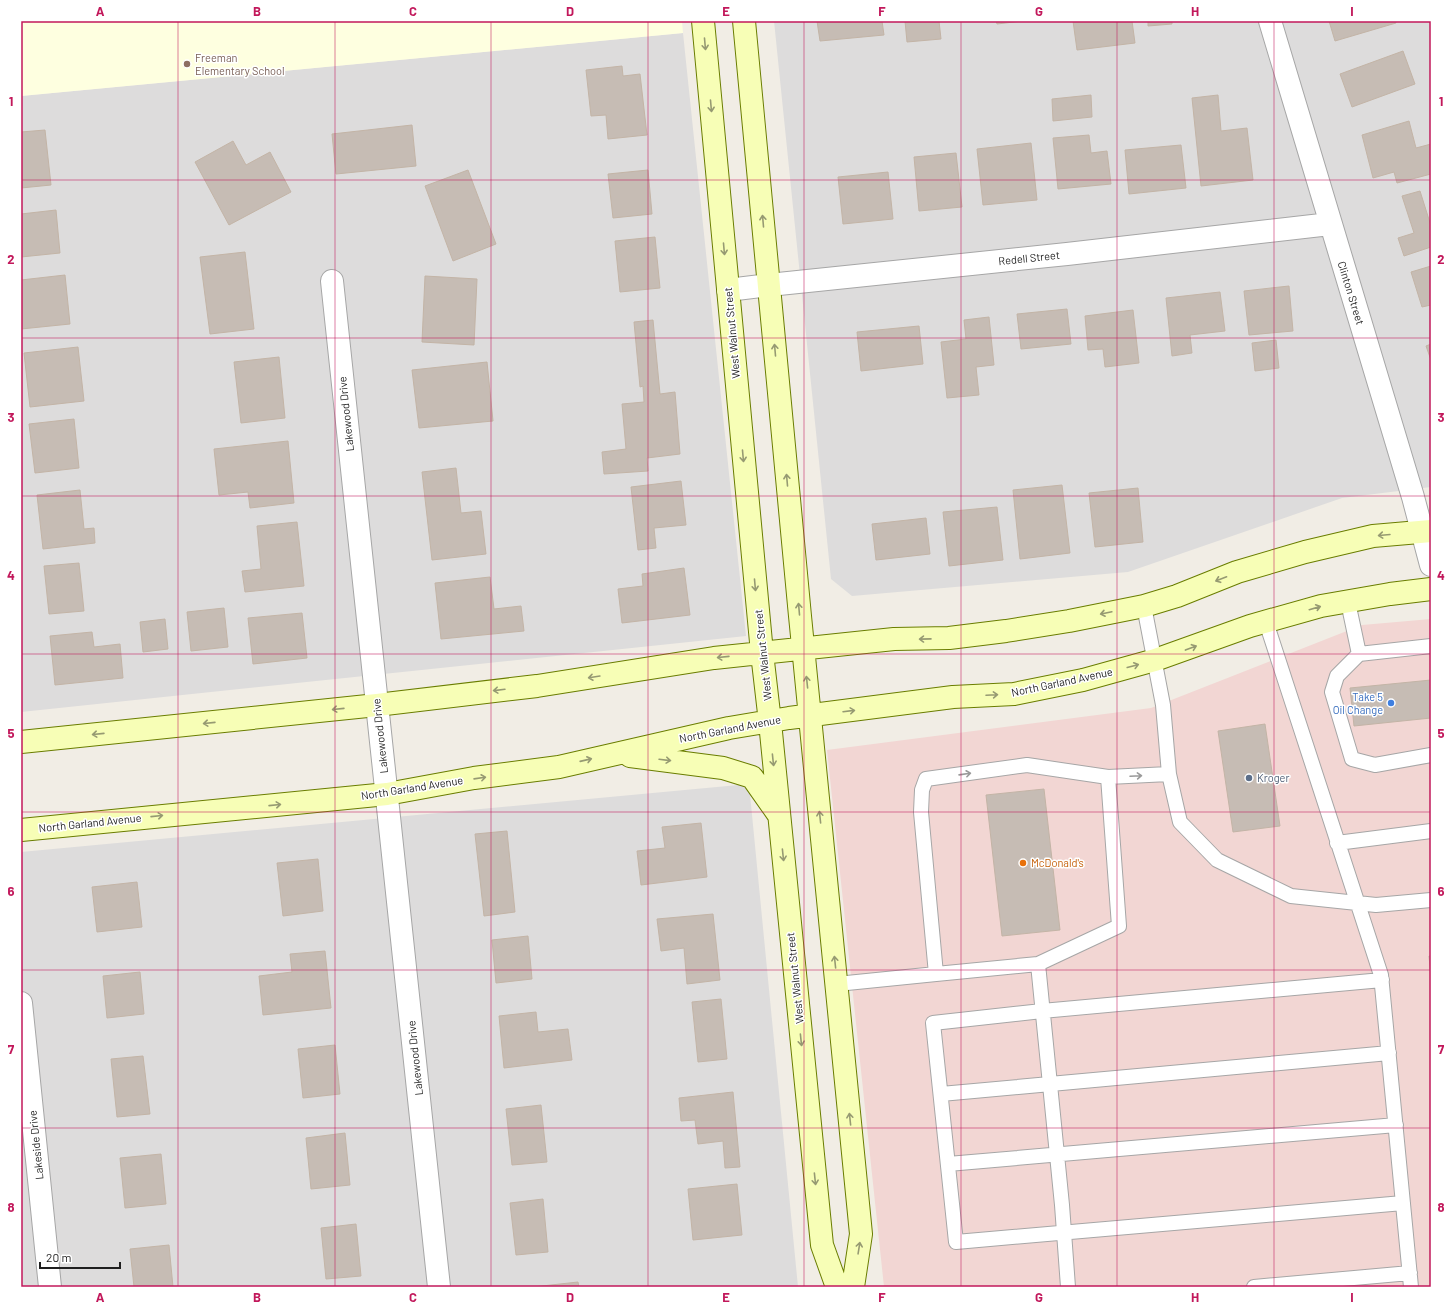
<svg xmlns="http://www.w3.org/2000/svg" width="1452" height="1308" font-family="Barlow,sans-serif">
<style>
.residential{fill:#dddcdc}
.commercial{fill:#f2d6d3}
.education{fill:#feffe0}
.building{fill:#c6bcb4;stroke:#c3b4a6}
.lines{fill:none;stroke-linecap:round;stroke-linejoin:round}
.lane-casing{stroke:#a6a6a6;stroke-width:16}
.street-casing{stroke:#a6a6a6;stroke-width:24}
.secondary-casing{stroke:#6a7d00;stroke-width:24}
.lane{stroke:#fff;stroke-width:14}
.street{stroke:#fff;stroke-width:22}
.secondary{stroke:#f7feb6;stroke-width:22}
.oneway{stroke:#969a72}
.oneway2{stroke:#9a9a9a}
.grid{fill:none;stroke:#c2185b;stroke-width:1;stroke-opacity:0.55}
.education-dot{fill:#8d6e63;stroke:#fff;stroke-width:1.5}
.shop-dot{fill:#3f7fe0;stroke:#fff;stroke-width:1.5}
.service-dot{fill:#5c6f8a;stroke:#fff;stroke-width:1.5}
.food-dot{fill:#e8710a;stroke:#fff;stroke-width:1.5}
.labels{text-anchor:middle;stroke-width:3;stroke-linejoin:round;paint-order:stroke}
.education-label{font-size:11px;fill:#785e54;stroke:#fff;text-anchor:start}
.street-label{font-size:11px;fill:#1f1f1f;stroke:#fff}
.shop-label{font-size:11px;fill:#366cbe;stroke:#fff;text-anchor:end}
.service-label{font-size:11px;fill:#4e5e75;stroke:#fff;text-anchor:start}
.food-label{font-size:11px;fill:#c56008;stroke:#fff;text-anchor:start}
.neatline{fill:none;stroke:#c2185b;stroke-width:1.5}
.grid-label{font-size:13px;text-anchor:middle;font-weight:bold;fill:#c2185b}
</style>
<rect width="100%" height="100%" fill="#f1ede5"/>
<!-- residential -->
<path class="residential" d="M774,21H1431V487L1342,498L1128,572L852,596L831,579Z
M683,33L746,636L21,712V96Z
M749,784L798,1287H21V852Z"/>
<!-- commercial -->
<path class="commercial" d="M1431,619V1287H884L827,750L1151,708L1362,625Z"/>
<!-- education -->
<path class="education" d="M21,21H682L683,33L21,96Z"/>
<!-- building -->
<path class="building" d="M817,21H882L884,35L820,41Z
M905,21H939L941,39L907,42Z
M996,21H1022L997,24Z
M1073,21H1132L1135,43L1077,50Z
M1148,21H1172V24L1148,26Z
M1329,21H1396V23L1335,41Z
M1403,51L1415,84L1352,107L1340,74Z
M622,66L623,76L640,74L647,135L608,139L606,115L591,116L586,70Z
M1091,95L1092,117L1053,121L1052,99Z
M1218,95L1221,131L1247,128L1253,180L1201,186L1192,98Z
M1409,121L1416,148L1431,144V174L1397,183L1394,172L1373,178L1362,135Z
M412,125L416,166L336,174L332,134Z
M45,130L51,185L21,188V132Z
M1089,135L1091,153L1107,151L1111,184L1058,189L1053,138Z
M233,141L246,165L270,152L291,192L229,225L195,162Z
M1031,143L1037,200L983,205L977,149Z
M1181,145L1186,188L1129,194L1125,150Z
M956,153L962,207L919,211L914,157Z
M468,170L496,244L453,261L425,186Z
M648,170L652,214L613,218L608,174Z
M888,172L893,219L843,224L838,177Z
M1420,191L1431,226V247L1404,256L1398,238L1414,233L1402,196Z
M56,210L60,253L21,257V214Z
M655,237L660,288L620,292L615,241Z
M245,252L254,329L210,334L200,257Z
M1431,266V305L1422,307L1411,272Z
M65,275L70,324L21,329V280Z
M425,276L477,279L474,345L422,342Z
M1289,286L1293,331L1249,335L1244,291Z
M1220,292L1225,331L1190,335L1192,353L1172,356L1166,298Z
M1067,309L1071,344L1021,349L1017,314Z
M1133,310L1139,363L1105,367L1103,349L1088,350L1085,316Z
M989,317L994,365L976,367L979,395L947,398L941,342L966,339L964,320Z
M653,320L660,394L675,392L680,454L647,458L648,471L604,474L602,452L626,449L622,404L644,402L643,386L640,387L634,322Z
M919,326L923,364L861,371L857,332Z
M1276,340L1279,368L1255,371L1252,343Z
M1431,344V360L1426,346Z
M78,347L84,401L30,407L24,353Z
M279,357L285,418L241,423L234,362Z
M487,362L493,421L419,428L412,370Z
M74,419L79,468L35,473L29,424Z
M288,441L294,503L250,508L248,492L219,495L214,449Z
M456,468L461,513L481,511L486,554L432,560L422,472Z
M681,481L686,525L654,528L656,548L638,550L631,487Z
M1062,485L1070,553L1020,559L1013,490Z
M1138,488L1143,542L1095,547L1089,493Z
M80,490L84,529L94,528L95,543L43,549L37,495Z
M997,507L1003,560L949,566L943,512Z
M926,518L930,554L876,560L872,524Z
M297,522L304,586L245,592L242,571L261,569L257,526Z
M79,563L84,611L49,614L44,566Z
M684,568L690,615L622,623L618,589L643,586L642,574Z
M490,577L494,609L521,606L524,631L441,639L435,583Z
M224,608L228,647L191,651L187,612Z
M302,613L307,658L253,664L248,618Z
M165,619L168,649L143,652L140,622Z
M92,632L94,647L120,644L123,678L55,685L50,636Z
M1431,680V718L1354,726L1350,688Z
M1265,724L1280,826L1233,832L1218,731Z
M1044,789L1060,930L1002,936L986,795Z
M701,823L707,877L641,885L637,851L665,848L662,827Z
M507,831L515,912L484,916L475,834Z
M318,859L323,911L283,916L277,863Z
M137,882L142,927L97,932L92,887Z
M713,914L720,980L687,984L684,948L661,951L657,919Z
M528,936L532,979L496,983L492,940Z
M325,951L331,1008L263,1015L259,976L292,972L290,954Z
M1429,956H1431V977Z
M140,972L144,1014L107,1018L103,976Z
M721,999L727,1059L698,1062L692,1002Z
M536,1012L538,1032L568,1029L572,1060L504,1068L499,1016Z
M335,1045L340,1094L303,1098L298,1049Z
M143,1056L150,1114L117,1117L111,1059Z
M733,1092L740,1167L725,1168L723,1141L698,1144L695,1120L681,1121L679,1098Z
M541,1105L547,1162L512,1165L506,1109Z
M345,1133L350,1185L311,1189L306,1138Z
M161,1154L166,1204L125,1208L120,1158Z
M737,1184L742,1235L693,1240L688,1189Z
M543,1199L548,1252L516,1255L510,1203Z
M356,1224L361,1276L326,1279L321,1228Z
M169,1245L173,1287H134L130,1249Z
M578,1282L579,1287H533Z"/>
<g class="lines">
<defs>
<path id="lane" d="M1348,602L1359,654L1337,676L1332,692L1352,759L1375,765L1431,755
M1144,606L1163,705L1169,774L1180,822L1217,860L1291,896L1376,905L1431,900
M1266,622L1381,975L1411,1287
M1359,654L1431,646
M1337,843L1431,831
M1038,964L1062,1205L1068,1287
M936,974L1038,964L1119,926L1108,777
M1382,980L1042,1011L933,1023L956,1242L1403,1203
M837,984L936,974L921,812L922,790L926,779L1027,765L1108,777L1169,774
M941,1094L1389,1053
M948,1164L1396,1125
M1254,1287L1410,1273"/>
<path id="street" d="M1270,21L1413,497L1431,565
M332,281L439,1287
M728,290L769,285L1067,254L1330,224
M21,1003L50,1287"/>
<path id="secondary" d="M703,21L762,653L770,722L822,1245L837,1287
M744,21L800,616L861,1234L853,1287
M21,742L377,705L537,686L714,658L894,639L949,638L1006,631L1069,621L1144,606L1177,596L1237,572L1305,552L1373,536L1431,531
M630,756L723,768L752,777L778,814
M21,830L387,794L474,778L559,767L729,728L789,718L953,697L1014,694L1083,680L1155,660L1250,626L1321,606L1390,594L1431,589"/>
</defs>
<!-- lane casing -->
<use href="#lane" class="lane-casing"/>
<!-- street casing -->
<use href="#street" class="street-casing"/>
<!-- secondary casing -->
<use href="#secondary" class="secondary-casing"/>
<!-- lane -->
<use href="#lane" class="lane"/>
<!-- street -->
<use href="#street" class="street"/>
<!-- secondary -->
<use href="#secondary" class="secondary"/>
</g>
<!-- one-way arrows -->
<defs><path id="oneway-shaft" d="M-6 0H5M1.5-3L5.5 0L1.5 3" fill="none" stroke-width="1.6" stroke-linecap="round" stroke-linejoin="round"/></defs>
<g class="oneway">
<use href="#oneway-shaft" transform="translate(705 44) rotate(85)"/>
<use href="#oneway-shaft" transform="translate(711 106) rotate(85)"/>
<use href="#oneway-shaft" transform="translate(763 221) rotate(-95)"/>
<use href="#oneway-shaft" transform="translate(724 249) rotate(85)"/>
<use href="#oneway-shaft" transform="translate(775 350) rotate(-95)"/>
<use href="#oneway-shaft" transform="translate(743 456) rotate(85)"/>
<use href="#oneway-shaft" transform="translate(787 480) rotate(-95)"/>
<use href="#oneway-shaft" transform="translate(1384 535) rotate(175)"/>
<use href="#oneway-shaft" transform="translate(1221 579) rotate(159)"/>
<use href="#oneway-shaft" transform="translate(755 585) rotate(85)"/>
<use href="#oneway-shaft" transform="translate(1315 608) rotate(-16)"/>
<use href="#oneway-shaft" transform="translate(799 609) rotate(-95)"/>
<use href="#oneway-shaft" transform="translate(1106 613) rotate(168)"/>
<use href="#oneway-shaft" transform="translate(925 639) rotate(179)"/>
<use href="#oneway-shaft" transform="translate(1191 648) rotate(-20)"/>
<use href="#oneway-shaft" transform="translate(723 657) rotate(174)"/>
<use href="#oneway-shaft" transform="translate(1133 666) rotate(-15)"/>
<use href="#oneway-shaft" transform="translate(594 677) rotate(171)"/>
<use href="#oneway-shaft" transform="translate(807 682) rotate(-96)"/>
<use href="#oneway-shaft" transform="translate(499 690) rotate(173)"/>
<use href="#oneway-shaft" transform="translate(992 695) rotate(-3)"/>
<use href="#oneway-shaft" transform="translate(338 709) rotate(174)"/>
<use href="#oneway-shaft" transform="translate(849 711) rotate(-7)"/>
<use href="#oneway-shaft" transform="translate(209 723) rotate(174)"/>
<use href="#oneway-shaft" transform="translate(98 734) rotate(174)"/>
<use href="#oneway-shaft" transform="translate(586 760) rotate(-13)"/>
<use href="#oneway-shaft" transform="translate(665 760) rotate(7)"/>
<use href="#oneway-shaft" transform="translate(773 760) rotate(84)"/>
<use href="#oneway-shaft" transform="translate(480 778) rotate(-8)"/>
<use href="#oneway-shaft" transform="translate(275 805) rotate(-6)"/>
<use href="#oneway-shaft" transform="translate(157 816) rotate(-6)"/>
<use href="#oneway-shaft" transform="translate(820 817) rotate(-96)"/>
<use href="#oneway-shaft" transform="translate(783 855) rotate(84)"/>
<use href="#oneway-shaft" transform="translate(835 962) rotate(-96)"/>
<use href="#oneway-shaft" transform="translate(801 1040) rotate(84)"/>
<use href="#oneway-shaft" transform="translate(850 1119) rotate(-96)"/>
<use href="#oneway-shaft" transform="translate(815 1179) rotate(84)"/>
<use href="#oneway-shaft" transform="translate(859 1248) rotate(-81)"/>
</g>
<g class="oneway2">
<use href="#oneway-shaft" transform="translate(965 774) rotate(-8)"/>
<use href="#oneway-shaft" transform="translate(1136 776) rotate(-3)"/>
</g>
<!-- grid -->
<path class="grid" d="M178,21V1287M335,21V1287M491,21V1287M648,21V1287M804,21V1287M961,21V1287M1117,21V1287M1274,21V1287M21,180H1431M21,338H1431M21,496H1431M21,654H1431M21,812H1431M21,970H1431M21,1128H1431"/>
<!-- markers -->
<circle class="education-dot" cx="187" cy="64" r="4"/>
<circle class="shop-dot" cx="1391" cy="703" r="4"/>
<circle class="service-dot" cx="1249" cy="778" r="4"/>
<circle class="food-dot" cx="1023" cy="863" r="4"/>
<g class="labels">
<!-- education labels -->
<g class="education-label">
<text x="195" y="62">Freeman<tspan x="195" dy="13">Elementary School</tspan></text>
</g>
<!-- street labels -->
<g class="street-label">
<text transform="translate(1029 258) rotate(-6)" y="4">Redell Street</text>
<text transform="translate(1351 293) rotate(73)" y="4">Clinton Street</text>
<text transform="translate(732 333) rotate(-95)" y="4">West Walnut Street</text>
<text transform="translate(346 414) rotate(-96)" y="4">Lakewood Drive</text>
<text transform="translate(763 655) rotate(-96)" y="4">West Walnut Street</text>
<text transform="translate(1062 682) rotate(-12)" y="4">North Garland Avenue</text>
<text transform="translate(730 729) rotate(-11)" y="4">North Garland Avenue</text>
<text transform="translate(380 736) rotate(-96)" y="4">Lakewood Drive</text>
<text transform="translate(412 788) rotate(-9)" y="4">North Garland Avenue</text>
<text transform="translate(90 823) rotate(-6)" y="4">North Garland Avenue</text>
<text transform="translate(795 978) rotate(-96)" y="4">West Walnut Street</text>
<text transform="translate(415 1058) rotate(-96)" y="4">Lakewood Drive</text>
<text transform="translate(36 1145) rotate(-96)" y="4">Lakeside Drive</text>
</g>
<!-- shop labels -->
<g class="shop-label">
<text x="1383" y="701">Take 5<tspan x="1383" dy="13">Oil Change</tspan></text>
</g>
<!-- service labels -->
<g class="service-label">
<text x="1257" y="782">Kroger</text>
</g>
<!-- food labels -->
<g class="food-label">
<text x="1031" y="867">McDonald's</text>
</g>
</g>
<!-- border -->
<rect width="1452" height="1308" fill="none" stroke="#ffffff" stroke-width="44"/>
<!-- scale -->
<path d="M40 1262v6h80v-6" fill="none" stroke="#1f1f1f" stroke-width="2"/>
<text x="46" y="1262" font-size="12" fill="#1f1f1f" stroke="#ffffff" stroke-width="3" paint-order="stroke">20 m</text>
<rect x="22" y="22" width="1408" height="1264" class="neatline"/>
<g class="grid-label">
<text x="100" y="16">A</text>
<text x="257" y="16">B</text>
<text x="413" y="16">C</text>
<text x="570" y="16">D</text>
<text x="726" y="16">E</text>
<text x="882" y="16">F</text>
<text x="1039" y="16">G</text>
<text x="1195" y="16">H</text>
<text x="1352" y="16">I</text>
<text x="11" y="106">1</text>
<text x="1441" y="106">1</text>
<text x="11" y="264">2</text>
<text x="1441" y="264">2</text>
<text x="11" y="422">3</text>
<text x="1441" y="422">3</text>
<text x="11" y="580">4</text>
<text x="1441" y="580">4</text>
<text x="11" y="738">5</text>
<text x="1441" y="738">5</text>
<text x="11" y="896">6</text>
<text x="1441" y="896">6</text>
<text x="11" y="1054">7</text>
<text x="1441" y="1054">7</text>
<text x="11" y="1212">8</text>
<text x="1441" y="1212">8</text>
<text x="100" y="1302">A</text>
<text x="257" y="1302">B</text>
<text x="413" y="1302">C</text>
<text x="570" y="1302">D</text>
<text x="726" y="1302">E</text>
<text x="882" y="1302">F</text>
<text x="1039" y="1302">G</text>
<text x="1195" y="1302">H</text>
<text x="1352" y="1302">I</text>
</g>
</svg>
